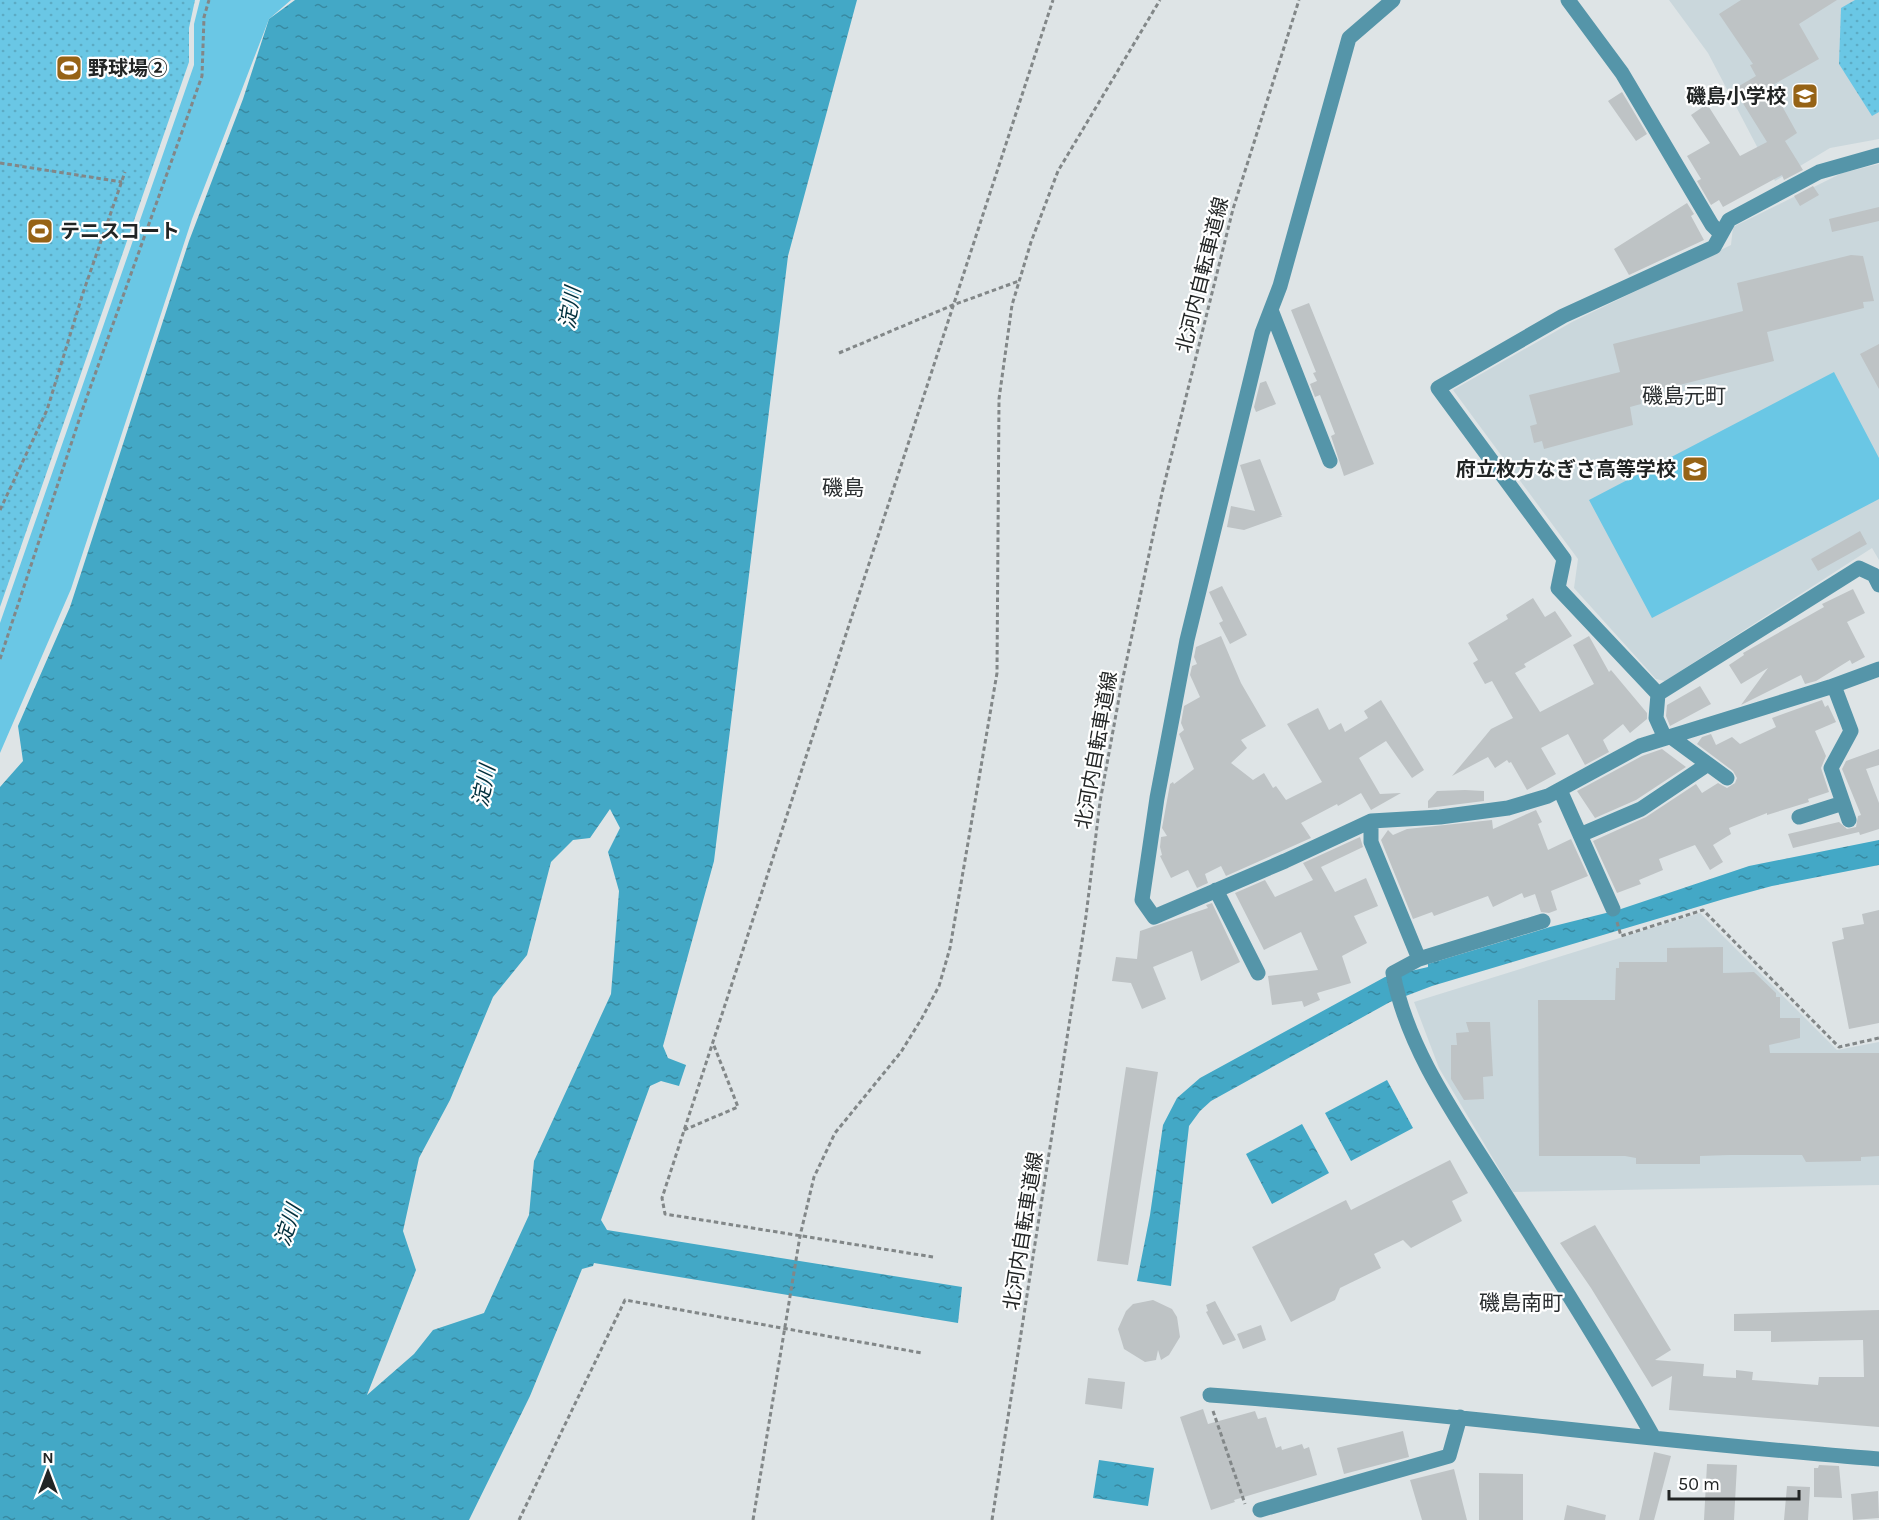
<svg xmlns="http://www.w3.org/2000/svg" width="1879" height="1520" font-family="Karla,'Noto Sans JP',sans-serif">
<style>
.built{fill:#cad7dc}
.grass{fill:#6ac7e5}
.park{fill:url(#park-dots)}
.water{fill:url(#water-ripples);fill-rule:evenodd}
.building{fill:#bec3c5}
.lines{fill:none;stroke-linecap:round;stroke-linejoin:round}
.path{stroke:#828788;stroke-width:3;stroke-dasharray:4.5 3;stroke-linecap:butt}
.minor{stroke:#5595a9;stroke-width:15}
.labels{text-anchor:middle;stroke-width:4.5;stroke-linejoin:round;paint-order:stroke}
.poi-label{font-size:20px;font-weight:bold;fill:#222525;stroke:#fff;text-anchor:start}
.street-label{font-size:20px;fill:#222525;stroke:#fff}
.water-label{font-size:21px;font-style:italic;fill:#002f3c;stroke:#fff}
.neighbourhood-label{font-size:21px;fill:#2a2e30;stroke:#fff}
</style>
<defs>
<pattern id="park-dots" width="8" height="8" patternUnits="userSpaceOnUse" patternTransform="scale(1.5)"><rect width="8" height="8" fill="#6ac7e5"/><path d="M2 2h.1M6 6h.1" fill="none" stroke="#5cabc4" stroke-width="1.8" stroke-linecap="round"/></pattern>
<pattern id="water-ripples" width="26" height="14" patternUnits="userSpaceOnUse" patternTransform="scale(1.5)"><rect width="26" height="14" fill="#43a8c6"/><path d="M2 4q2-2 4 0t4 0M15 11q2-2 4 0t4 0" fill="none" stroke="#3889a1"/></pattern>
</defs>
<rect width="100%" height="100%" fill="#dee4e6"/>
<!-- built -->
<path class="built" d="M1669,0H1879V139L1830,148L1775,181L1708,53Z
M1879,164V560L1872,548L1665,681L1656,679L1574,588L1578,559L1453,390L1572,322L1731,245L1733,227L1842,173Z
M1700,913L1837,1050L1879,1042V1185L1513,1192L1439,1068L1414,1002Z"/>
<!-- grass -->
<path class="grass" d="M200,0H291L269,19L192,219L71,589L0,753V623L194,65V24Z
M1834,372L1879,458V499L1652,618L1589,500Z"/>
<!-- park -->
<path class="park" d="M0,0H195L189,28V62L0,607Z
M1855,0H1879V112L1872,116L1839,64L1841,8Z"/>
<!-- water -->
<path class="water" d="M295,0H857L788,256L714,861L663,1046L668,1058L686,1065L679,1086L661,1081L650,1086L601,1220L607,1230L962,1287L958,1323L594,1263L593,1266L582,1269L530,1396L469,1520H0V787L23,761L18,726L70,607L189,241L243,99L269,19ZM610,809L620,828L608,852L619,891L611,994L534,1161L529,1215L484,1313L433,1330L414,1354L367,1395L416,1270L403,1231L419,1158L450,1100L493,997L527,955L551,862L573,840L590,838Z
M1879,840V865L1772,886L1724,899L1432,986L1390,1002L1211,1101L1200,1111L1189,1126L1171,1286L1137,1281L1150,1215L1163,1125L1177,1098L1200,1078L1385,977L1428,967V964L1550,927L1618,910L1749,866Z
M1387,1080L1413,1128L1351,1161L1325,1113Z
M1302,1124L1329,1173L1272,1204L1246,1154Z
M1099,1460L1154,1468L1148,1506L1093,1498Z"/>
<!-- building -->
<path class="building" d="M1741,0H1837L1799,24L1819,59L1771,86L1797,133L1785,141L1803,170L1784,180L1782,175L1723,207L1719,200L1711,205L1697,181L1701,179L1687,156L1710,143L1691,115L1707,104L1740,156L1767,142L1734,89L1756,76L1750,65L1753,64L1719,14Z
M1622,92L1647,134L1636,141L1608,101Z
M1813,186L1819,195L1800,206L1794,196Z
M1687,203L1694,214L1691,216L1704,240L1629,275L1614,249Z
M1879,207V221L1832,232L1829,219Z
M1851,255L1863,256L1874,301L1863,302L1864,308L1767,332L1774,361L1640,395L1641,404L1630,407L1633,425L1544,449L1542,441L1534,443L1530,426L1537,424L1529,395L1620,372L1613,344L1743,311L1737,283Z
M1309,303L1374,464L1344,476L1331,436L1335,434L1320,395L1315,397L1310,384L1317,381L1313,373L1316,372L1291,310Z
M1879,344V389L1860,354Z
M1266,381L1276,404L1256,412L1254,407L1260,383Z
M1260,459L1282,515L1280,516H1283L1244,530L1227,527L1231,506L1255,511L1240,465Z
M1860,531L1867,544L1818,571L1811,559Z
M1222,586L1247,635L1230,644L1219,623L1223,621L1209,592Z
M1853,589L1865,613L1847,622L1865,657L1852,664L1850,660L1816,681L1805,684L1801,675L1741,705L1768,668L1741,684L1729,665L1744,655L1743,653L1824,607L1822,604Z
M1533,598L1545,617L1555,611L1572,636L1524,664L1526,667L1515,673L1540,712L1594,684L1573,645L1589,636L1609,672L1611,670L1647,713V719L1630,733L1623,724L1603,740L1609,752L1585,765L1568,734L1541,748L1556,774L1527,790L1511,762L1509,763L1507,760L1495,768L1488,757L1452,776L1491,729L1513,718L1492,681L1485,684L1473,663L1478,660L1468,643L1508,619L1506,615Z
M1221,636L1241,683L1266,726L1241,740L1247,748L1231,763L1253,780L1264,773L1273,788L1276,786L1286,800L1322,782L1287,724L1318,708L1329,730L1341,723L1345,732L1368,718L1364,711L1381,700L1424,770L1412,778L1386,741L1359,758L1380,794L1401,793L1371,810L1361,793L1338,806L1337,804L1301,823L1311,838L1226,876L1221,866L1205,874L1208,883L1197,888L1188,870L1171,878L1160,856L1162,855L1160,847L1161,837L1167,836L1162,828L1170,784L1173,782L1174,784L1194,769L1179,734L1184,730L1181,723L1184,706L1200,697L1190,675L1192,666L1197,664L1194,657L1196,647Z
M1700,686L1711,704L1670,726L1666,716L1667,705Z
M1822,700L1825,707L1828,705L1836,722L1815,731L1826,756L1821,768L1829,792L1808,799L1809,802L1767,815V813L1729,828L1731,834L1713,845L1723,862L1710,870L1695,845L1659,859L1663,870L1639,880L1641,884L1617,893L1593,841L1646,817L1696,784L1702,793L1718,783L1727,788L1735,783L1737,778L1733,771L1697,744L1702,737L1711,734L1716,745L1732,737L1740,744L1776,727L1772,718Z
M1662,749L1686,767L1636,800L1595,818L1577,791L1642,756Z
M1879,749V765L1866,769L1879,803V829L1860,835L1859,832L1793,848L1788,834L1839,822L1847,829L1856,827L1858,816L1861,815L1842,769L1846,761Z
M1465,790L1484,791V801L1428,808V801L1437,791Z
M1536,810L1542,822L1538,824L1548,850L1571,839L1588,876L1551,891L1557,910L1549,913L1541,912L1535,894L1524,898L1522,893L1493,907L1488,896L1434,916L1432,912L1413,919L1381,840L1388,830L1393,835L1407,829L1492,820L1493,829Z
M1360,837L1363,847L1321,867L1335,892L1366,878L1378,906L1354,916L1367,943L1342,956L1351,983L1317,993L1320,1000L1304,1007L1302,1001L1272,1005L1268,976L1318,970L1301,932L1264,950L1235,893L1265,880L1275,897L1313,880L1303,863Z
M1212,903L1240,962L1201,981L1192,951L1153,967L1166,999L1142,1009L1131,983L1112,981L1116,957L1137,959L1140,931L1208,908L1206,905Z
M1879,910V1023L1849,1029L1832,942L1844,939L1842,928L1864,924L1862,914Z
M1723,947V973L1754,972L1776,993V997H1780V1018H1800V1038L1769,1045L1770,1053H1879V1156L1861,1157V1161L1806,1162L1802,1155H1729L1700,1156V1164H1636V1158L1625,1156H1539L1538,1000H1615L1616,968H1619V962H1667V948Z
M1466,1022H1490L1493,1076L1483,1077L1484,1099L1464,1100L1451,1079V1045H1457L1456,1033L1469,1032Z
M1126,1067L1158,1072L1128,1265L1097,1261Z
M1450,1160L1468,1193L1452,1201L1462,1221L1411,1248L1403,1240L1374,1254L1381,1268L1340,1288L1335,1300L1291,1322L1252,1247L1346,1200L1351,1210Z
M1595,1225L1671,1350L1655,1360L1704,1364L1703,1376L1736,1378V1370L1753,1372L1752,1380L1818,1385L1819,1377H1864L1863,1340L1771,1342V1331H1734V1314L1879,1310V1427L1669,1410L1672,1376L1652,1387L1591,1288L1560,1243Z
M1153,1300L1172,1309L1177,1317L1180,1337L1169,1355L1161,1360L1158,1350L1156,1360L1145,1362L1124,1349L1118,1329L1126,1311L1133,1304Z
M1215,1301L1236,1340L1223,1345L1206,1312L1208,1311L1206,1305Z
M1261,1325L1266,1340L1243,1349L1237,1334Z
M1088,1378L1125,1382L1122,1409L1085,1404Z
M1203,1409L1208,1424L1255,1411L1258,1419L1266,1417L1276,1448L1281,1446L1282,1450L1302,1444L1304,1449L1309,1447L1317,1475L1234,1500L1235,1502L1211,1510L1180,1417Z
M1403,1431L1409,1457L1344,1474L1337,1448Z
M1654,1452L1671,1456L1654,1520H1639Z
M1707,1464L1737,1465L1734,1520H1704Z
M1819,1465L1839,1466L1842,1498L1814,1497V1468H1818Z
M1454,1469L1467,1520H1422L1410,1480Z
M1479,1473L1523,1474V1520H1479Z
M1787,1486L1810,1487L1808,1520H1784Z
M1878,1491L1879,1518L1853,1520L1851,1494Z
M1567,1505L1606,1515L1605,1520H1564Z"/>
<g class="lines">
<!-- path -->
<path class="path" d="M0,163L122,182
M839,353L953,305L1019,281
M0,510L47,410L83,293L125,172
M0,659L84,405L202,76L204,17L209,0
M1617,922L1621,936L1703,910L1839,1047L1879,1038
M684,1130L738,1107L713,1043
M933,1257L665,1214L662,1198L1053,0
M1213,1411L1245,1504
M519,1520L625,1300L922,1353
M753,1520L800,1236L814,1177L835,1133L901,1052L922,1018L939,986L950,948L997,673L999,399L1012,305L1031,242L1058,171L1160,0
M992,1520L1086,916L1100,802L1121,687L1162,493L1233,209L1299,0"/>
<!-- minor -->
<path class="minor" d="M1393,0L1349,38L1280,286L1262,333L1187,640L1157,798L1142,900L1154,917L1285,861L1371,821L1440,817L1508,808L1548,796L1640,746L1830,687L1879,669
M1568,0L1622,73L1712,225L1721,234
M1879,155L1819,172L1729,220L1714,247L1563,316L1438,388L1564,559L1558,588L1658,694L1859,568L1874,575L1879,585
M1271,310L1330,461
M1834,686L1851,731L1831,768L1849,820
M1658,694L1656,718L1665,738
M1671,737L1727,778
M1560,790L1613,909
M1799,817L1843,803
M1371,821V842L1419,959
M1580,835L1641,809L1708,764
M1216,890L1258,973
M1543,921L1419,959L1393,973C1407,1049 1457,1118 1498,1183C1551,1267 1605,1351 1654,1438
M1210,1395C1433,1411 1655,1442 1879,1459
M1260,1510L1449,1456L1460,1417"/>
</g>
<!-- icons -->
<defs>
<symbol id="stadium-square" viewBox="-11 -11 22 22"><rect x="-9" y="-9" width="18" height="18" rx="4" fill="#966316" stroke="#fff"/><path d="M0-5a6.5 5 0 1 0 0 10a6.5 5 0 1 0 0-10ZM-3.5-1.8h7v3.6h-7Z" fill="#fff"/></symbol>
<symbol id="school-square" viewBox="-11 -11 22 22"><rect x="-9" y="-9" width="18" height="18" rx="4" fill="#966316" stroke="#fff"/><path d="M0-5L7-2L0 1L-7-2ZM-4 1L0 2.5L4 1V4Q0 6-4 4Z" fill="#fff"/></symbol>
</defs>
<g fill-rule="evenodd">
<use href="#stadium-square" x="54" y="53" width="30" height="30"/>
<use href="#school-square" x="1790" y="81" width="30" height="30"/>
<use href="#stadium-square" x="25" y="216" width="30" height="30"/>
<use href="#school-square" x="1680" y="454" width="30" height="30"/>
</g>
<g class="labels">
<!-- poi labels -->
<g class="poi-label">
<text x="88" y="75">野球場②</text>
<text x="1786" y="103" text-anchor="end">磯島小学校</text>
<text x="60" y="238">テニスコート</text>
<text x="1676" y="476" text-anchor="end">府立枚方なぎさ高等学校</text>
</g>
<!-- street labels -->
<g class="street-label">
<text transform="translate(1202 275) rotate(-76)" y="7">北河内自転車道線</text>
<text transform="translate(1096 750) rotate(-80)" y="7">北河内自転車道線</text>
<text transform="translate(1023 1231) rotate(-81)" y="7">北河内自転車道線</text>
</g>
<!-- water labels -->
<g class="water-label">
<text transform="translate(570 308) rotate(-81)" y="7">淀川</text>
<text transform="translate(484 786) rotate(-79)" y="7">淀川</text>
<text transform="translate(288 1225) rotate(-72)" y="7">淀川</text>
</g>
<!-- neighbourhood labels -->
<g class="neighbourhood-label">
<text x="1684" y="403">磯島元町</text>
<text x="843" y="495">磯島</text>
<text x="1521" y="1310">磯島南町</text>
</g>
</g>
<!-- north arrow -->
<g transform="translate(48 1472)" stroke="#ffffff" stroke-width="4.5" paint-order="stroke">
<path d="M0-4.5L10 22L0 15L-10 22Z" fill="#222525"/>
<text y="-9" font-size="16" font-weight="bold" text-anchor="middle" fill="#222525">N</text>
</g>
<!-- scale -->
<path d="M1669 1490v9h130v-9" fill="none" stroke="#222525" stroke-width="3"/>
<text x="1678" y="1490" font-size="18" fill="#222525" stroke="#ffffff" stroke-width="4.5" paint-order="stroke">50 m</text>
</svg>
